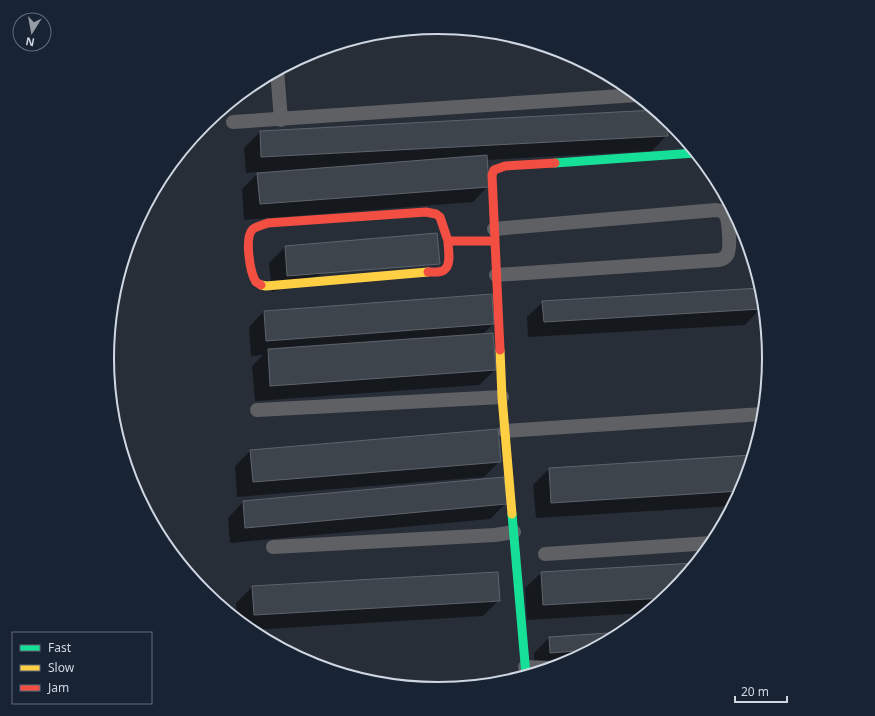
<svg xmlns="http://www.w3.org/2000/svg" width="875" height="716" font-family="'Noto Sans',sans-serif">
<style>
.shadow{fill:#0007}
.building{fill:#3e444c;stroke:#5e636c}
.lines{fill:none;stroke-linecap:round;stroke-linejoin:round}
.street{stroke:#5e6064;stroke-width:14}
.fast{stroke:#16e098;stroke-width:9}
.slow{stroke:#ffcf43;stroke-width:9}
.jam{stroke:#f24e42;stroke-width:9}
.rim{fill:none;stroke:#cfd7e2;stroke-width:2}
</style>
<rect width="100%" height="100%" fill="#282e38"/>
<!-- shadow -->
<path class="shadow" d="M656,111L666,120L667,135L652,151L486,160L488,186L473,202L244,220L242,189L259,172L246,173L244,148L260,132Z
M436,234L272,292L269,263L285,247Z
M543,302L760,309L745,325L528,337L527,317Z
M264,311L493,324L482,335L495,370L479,385L255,401L252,366L263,355L251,356L249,327Z
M250,451L500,461L484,477L237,497L235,466Z
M752,456L743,485L732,506L536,518L533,485L549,469Z
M243,502L506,503L490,519L230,543L228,518Z
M695,564L671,592L645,613L527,620L525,588L541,573Z
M252,587L498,601L483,616L249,630L237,620L236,603Z
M622,633L564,664L555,666L535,668L534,653L549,638Z"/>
<!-- building -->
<path class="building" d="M655,110L667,121L668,136L261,157L260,131Z
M487,155L489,187L260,204L257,173Z
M437,233L440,264L287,276L285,246Z
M760,288L761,309L544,322L542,301Z
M492,294L494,324L266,341L264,311Z
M493,333L496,370L270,386L268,349Z
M498,429L501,462L253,482L250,450Z
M752,455L743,485L740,491L551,503L549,468Z
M504,477L507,504L245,528L243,501Z
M695,563L671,592L664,598L543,605L541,572Z
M498,572L500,601L254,615L252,586Z
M623,632L590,650L550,653L549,637Z"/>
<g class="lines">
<!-- street -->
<path class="street" d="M277,70L281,120
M233,122L637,95
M494,229L716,210C720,211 723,211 725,214C729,219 731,249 727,255C725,258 723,259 719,260L496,275
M257,410L502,397
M505,431L763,414
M273,547L495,535L514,532
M545,554L712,543
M525,667L551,668"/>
<!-- fast -->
<path class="fast" d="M555,163L695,153
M512,514L526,675"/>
<!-- slow -->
<path class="slow" d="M261,285L266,286L428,272
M500,350L502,397L512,514"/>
<!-- jam -->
<path class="jam" d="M428,272C433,272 441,273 444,270C452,265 448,249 448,241H495
M261,285L256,282C250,273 244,237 253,229C257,226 263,225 268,223L426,212L436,214L440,217L448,241
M500,350L492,175L494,170L505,166L555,163"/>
</g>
<!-- crop -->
<path d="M0 0H875V716H0ZM114 358a324 324 0 1 1 648 0a324 324 0 1 1-648 0Z" fill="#182334" fill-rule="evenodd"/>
<path class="rim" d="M114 358a324 324 0 1 1 648 0a324 324 0 1 1-648 0Z"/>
<!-- legend -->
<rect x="12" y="632" width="140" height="72" fill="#182334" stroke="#616b7a"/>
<rect x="20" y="645" width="20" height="6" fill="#16e098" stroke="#616b7a"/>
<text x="48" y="652" font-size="12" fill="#cfd7e2">Fast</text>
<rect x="20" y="665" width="20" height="6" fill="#ffcf43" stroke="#616b7a"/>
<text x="48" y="672" font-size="12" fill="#cfd7e2">Slow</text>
<rect x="20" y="685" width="20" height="6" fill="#f24e42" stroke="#616b7a"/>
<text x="48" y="692" font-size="12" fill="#cfd7e2">Jam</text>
<!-- north arrow -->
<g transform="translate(32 32) rotate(191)"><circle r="19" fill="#182334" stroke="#616b7a"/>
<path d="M0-3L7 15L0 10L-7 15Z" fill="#959ca6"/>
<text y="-6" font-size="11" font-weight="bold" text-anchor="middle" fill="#cfd7e2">N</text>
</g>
<!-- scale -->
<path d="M735 696v6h52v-6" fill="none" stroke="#cfd7e2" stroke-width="2"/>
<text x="741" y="696" font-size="12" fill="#cfd7e2" stroke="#182334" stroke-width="3" paint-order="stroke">20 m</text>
</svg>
